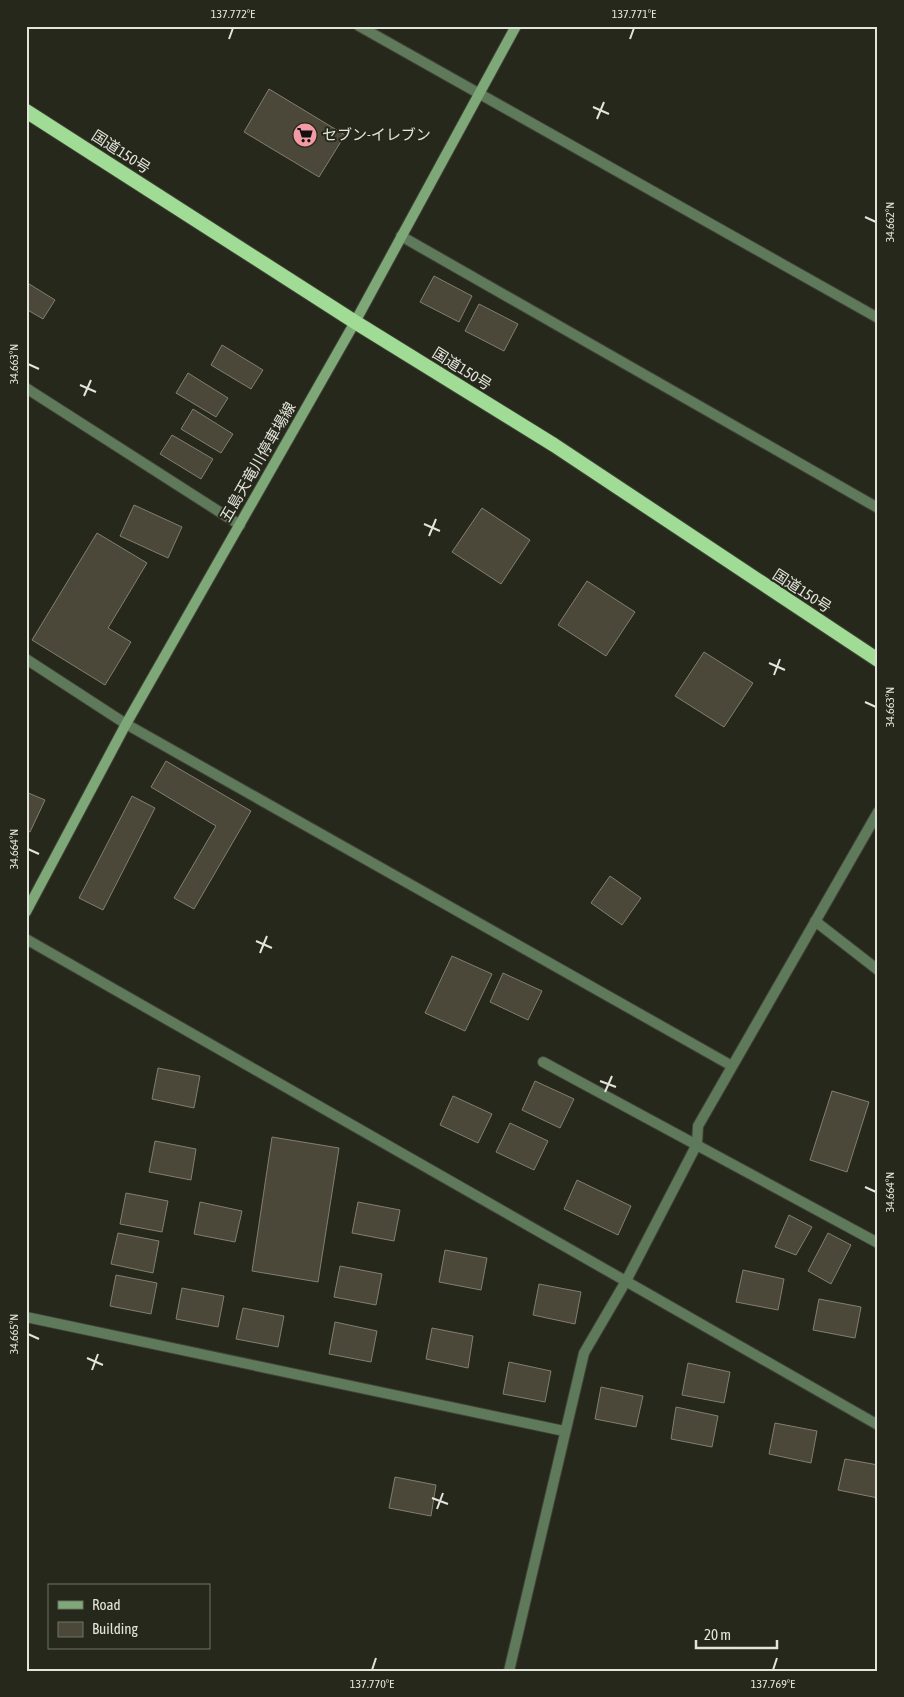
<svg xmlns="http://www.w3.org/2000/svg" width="904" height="1697" font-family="'Asap Condensed','Noto Sans JP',sans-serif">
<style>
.building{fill:#4c4839;stroke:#837f6e}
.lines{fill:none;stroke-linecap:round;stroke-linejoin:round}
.minor-casing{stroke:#404235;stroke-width:12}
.secondary-casing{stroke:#404235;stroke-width:12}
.trunk-casing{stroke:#404235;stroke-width:16}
.minor{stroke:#5f795b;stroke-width:10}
.secondary{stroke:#7ea878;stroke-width:10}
.trunk{stroke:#a1dc97;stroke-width:14}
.ticks{fill:none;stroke:#e3e5dc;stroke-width:2}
.labels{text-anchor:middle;stroke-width:4;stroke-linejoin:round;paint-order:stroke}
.poi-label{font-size:15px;fill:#e3e5dc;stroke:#25281a;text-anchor:start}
.street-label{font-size:15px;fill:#e3e5dc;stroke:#25281a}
.neatline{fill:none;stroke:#e3e5dc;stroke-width:2}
.ticks-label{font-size:12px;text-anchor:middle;fill:#e3e5dc}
</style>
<rect width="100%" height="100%" fill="#25281a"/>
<!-- building -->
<path class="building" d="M269,89L345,135L319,177L244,132Z
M434,276L472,296L459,322L420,302Z
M26,282L55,300L43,319L26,309Z
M479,304L518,324L504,351L465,331Z
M222,345L263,370L251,389L211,365Z
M188,373L228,398L216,417L176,393Z
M193,409L233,434L221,453L181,429Z
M172,435L213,459L201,479L160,454Z
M134,505L182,527L168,558L120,536Z
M482,508L530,540L501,584L452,552Z
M97,533L147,563L108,628L131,642L105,685L32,640Z
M587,581L635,612L606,656L558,625Z
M704,652L753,683L724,727L675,696Z
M166,761L251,811L194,909L174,898L216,826L151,787Z
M26,792L45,800L30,832L26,830Z
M132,796L155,808L103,910L79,898Z
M610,876L641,898L622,925L591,903Z
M452,956L492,974L465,1031L425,1013Z
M503,973L542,991L528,1020L490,1002Z
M158,1068L200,1076L194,1108L152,1099Z
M535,1081L574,1099L560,1128L522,1110Z
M832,1091L869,1102L847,1172L810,1160Z
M453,1096L492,1114L478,1143L440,1125Z
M510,1123L548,1141L534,1170L496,1152Z
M272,1137L339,1148L318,1282L252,1271Z
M155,1141L196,1149L191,1180L149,1172Z
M577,1180L631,1206L618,1235L564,1209Z
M126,1193L168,1201L162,1232L120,1224Z
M200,1202L242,1211L235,1242L194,1234Z
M358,1202L400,1210L394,1241L352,1233Z
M789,1215L812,1227L796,1255L775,1247Z
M118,1233L159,1241L153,1273L111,1264Z
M828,1233L851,1245L831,1284L808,1271Z
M445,1250L487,1258L481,1290L439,1282Z
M340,1266L382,1274L376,1305L334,1297Z
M743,1270L784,1279L778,1310L736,1302Z
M116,1275L157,1283L151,1314L110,1306Z
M539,1284L581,1292L575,1324L533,1315Z
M182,1288L224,1296L218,1327L176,1319Z
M819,1299L861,1307L855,1338L813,1330Z
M243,1308L284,1316L278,1347L236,1339Z
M335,1322L377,1331L371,1362L329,1354Z
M432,1328L473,1336L468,1368L426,1359Z
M509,1362L551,1371L545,1402L503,1394Z
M688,1363L730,1372L724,1403L682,1395Z
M601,1387L643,1396L636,1427L595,1419Z
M676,1407L718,1416L712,1447L671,1439Z
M775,1423L817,1431L811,1463L769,1454Z
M845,1459L878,1465V1498L838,1490Z
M395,1477L436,1485L431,1516L389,1508Z"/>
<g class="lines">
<defs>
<path id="minor" d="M359,26L878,318
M401,236L878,508
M26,388L240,525
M26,659L126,724L732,1066
M815,921L878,970
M26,939L878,1425
M543,1062L878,1243
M26,1317L564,1431
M509,1671L584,1353L626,1281L697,1144L698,1126L878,812"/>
<path id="secondary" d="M26,912L126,724L355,322L516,26"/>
<path id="trunk" d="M26,111L355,322L554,445L878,660"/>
</defs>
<!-- minor casing -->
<use href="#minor" class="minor-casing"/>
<!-- secondary casing -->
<use href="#secondary" class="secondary-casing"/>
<!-- trunk casing -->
<use href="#trunk" class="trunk-casing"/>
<!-- minor -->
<use href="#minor" class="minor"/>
<!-- secondary -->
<use href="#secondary" class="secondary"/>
<!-- trunk -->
<use href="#trunk" class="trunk"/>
</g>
<!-- ticks -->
<path class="ticks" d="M229,39L233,28M630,39L634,28M593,107L609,114M597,119L604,102M865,217L876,222M28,364L39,369M80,385L96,392M84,396L91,380M424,524L440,531M429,536L436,519M769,663L785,670M774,675L780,659M865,702L876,707M28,849L39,854M256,941L272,948M260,953L267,936M600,1081L616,1087M605,1092L612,1076M865,1187L876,1192M28,1334L39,1339M87,1358L103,1365M92,1370L98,1354M432,1498L448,1504M437,1509L443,1493M372,1670L376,1658M773,1670L777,1658"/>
<!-- icons -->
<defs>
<symbol id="supermarket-disc" viewBox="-11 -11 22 22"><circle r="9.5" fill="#f49aa5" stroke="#25281a"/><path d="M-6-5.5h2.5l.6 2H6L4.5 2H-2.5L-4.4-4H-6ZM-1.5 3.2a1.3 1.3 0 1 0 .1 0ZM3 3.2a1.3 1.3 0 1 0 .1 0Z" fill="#111"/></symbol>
</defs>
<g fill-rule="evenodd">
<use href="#supermarket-disc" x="291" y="121" width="28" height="28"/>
</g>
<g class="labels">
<!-- poi labels -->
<g class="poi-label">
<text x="322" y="140">セブン-イレブン</text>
</g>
<!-- street labels -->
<g class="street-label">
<text transform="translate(121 152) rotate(33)" y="5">国道150号</text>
<text transform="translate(462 369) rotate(32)" y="5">国道150号</text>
<text transform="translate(258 462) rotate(-60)" y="5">五島天竜川停車場線</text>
<text transform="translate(802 591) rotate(33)" y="5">国道150号</text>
</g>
</g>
<!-- border -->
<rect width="904" height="1697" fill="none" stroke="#25281a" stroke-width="55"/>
<!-- legend -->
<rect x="48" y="1584" width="162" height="65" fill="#25281a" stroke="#717468"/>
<rect x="58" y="1601" width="25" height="8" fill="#7ea878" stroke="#717468"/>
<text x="92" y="1610" font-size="15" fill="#e3e5dc">Road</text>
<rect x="58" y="1622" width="25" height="15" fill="#4c4839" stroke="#717468"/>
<text x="92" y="1634" font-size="15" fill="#e3e5dc">Building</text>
<!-- scale -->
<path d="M696 1640v8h81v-8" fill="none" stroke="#e3e5dc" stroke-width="2.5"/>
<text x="704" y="1640" font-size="15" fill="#e3e5dc" stroke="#25281a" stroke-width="4" paint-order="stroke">20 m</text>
<rect x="28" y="28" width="848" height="1642" class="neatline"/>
<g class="ticks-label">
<text x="233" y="18">137.772°E</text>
<text x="634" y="18">137.771°E</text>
<text transform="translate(890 222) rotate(-90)" y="4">34.662°N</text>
<text transform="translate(14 364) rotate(-90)" y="4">34.663°N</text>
<text transform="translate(890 707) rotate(-90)" y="4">34.663°N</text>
<text transform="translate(14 849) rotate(-90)" y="4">34.664°N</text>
<text transform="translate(890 1192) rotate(-90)" y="4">34.664°N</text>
<text transform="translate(14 1334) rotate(-90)" y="4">34.665°N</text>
<text x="372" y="1688">137.770°E</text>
<text x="773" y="1688">137.769°E</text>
</g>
</svg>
